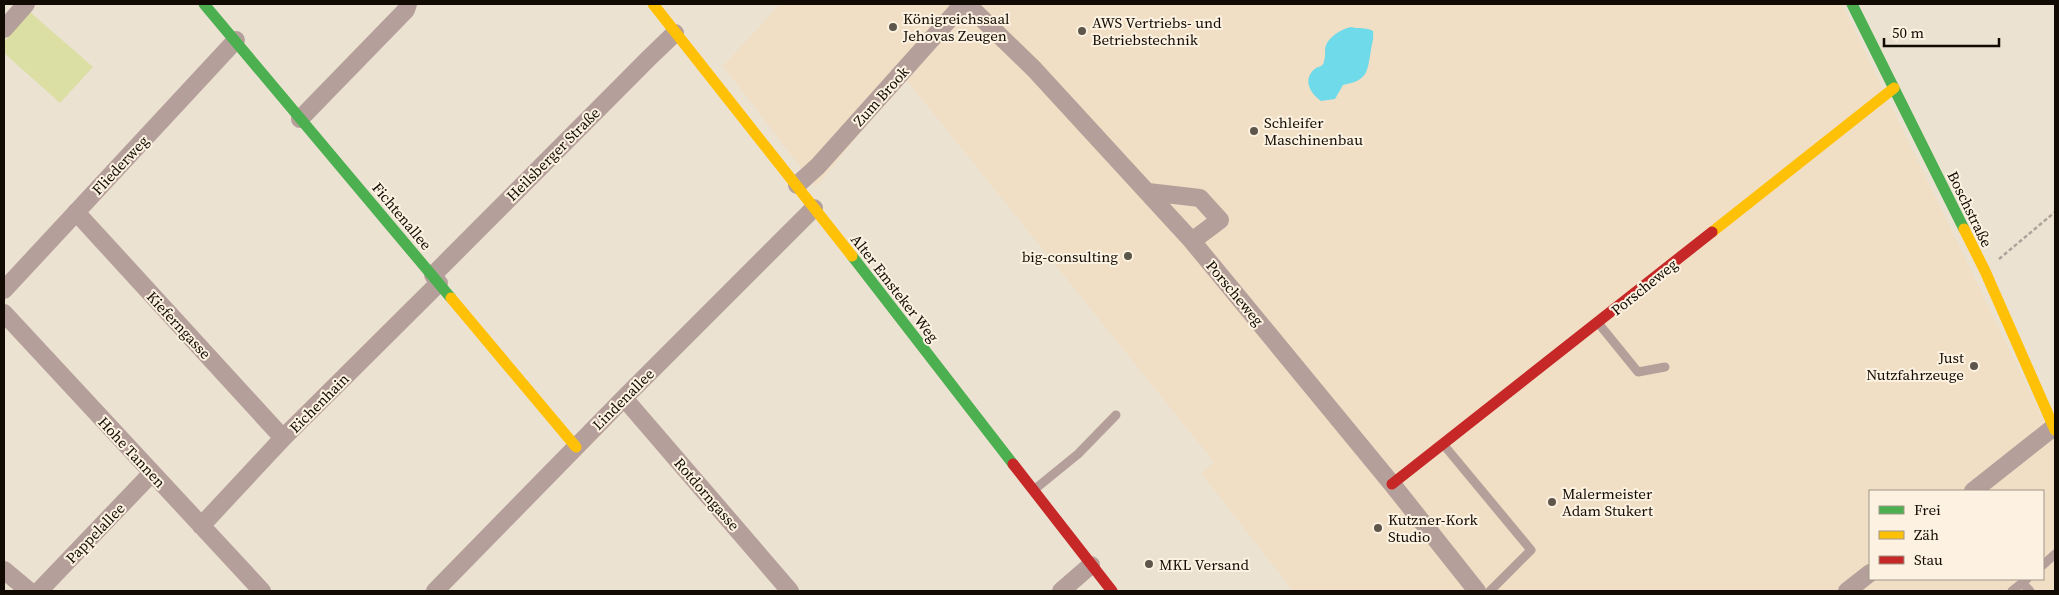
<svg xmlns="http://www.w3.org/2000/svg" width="2059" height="595" font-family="'Source Serif 4',serif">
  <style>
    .built { fill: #f0dfc5; fill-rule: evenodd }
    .green { fill: #dbdfa3 }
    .water { fill: #6fdae9 }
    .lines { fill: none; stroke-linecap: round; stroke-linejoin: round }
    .path { stroke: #b0a29b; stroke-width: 2.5; stroke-dasharray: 4 2.5; stroke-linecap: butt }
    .lane { stroke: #b59f9a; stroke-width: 9 }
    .street { stroke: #b59f9a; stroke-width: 18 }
    .fast { stroke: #4caf50; stroke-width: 11 }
    .slow { stroke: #ffc107; stroke-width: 11 }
    .jam { stroke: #c62828; stroke-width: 11 }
    .poi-dot { fill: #5e564b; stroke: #fdf2e1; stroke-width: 2 }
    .labels { text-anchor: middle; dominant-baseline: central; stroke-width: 4; stroke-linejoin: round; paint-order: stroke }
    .poi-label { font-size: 15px; fill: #110b03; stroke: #fdf2e1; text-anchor: start }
    .street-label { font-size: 15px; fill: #110b03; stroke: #fdf2e1 }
  </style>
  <rect width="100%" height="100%" fill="#ece2d2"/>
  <!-- built -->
  <path class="built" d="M780 4H1842L2055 444V591H1293L1201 473 1214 462 905 78 816 187 723 66ZM1870 491H2043V579H1870Z"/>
  <!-- green -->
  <path class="green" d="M30 12 93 67 60 103 4 53V42Z"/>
  <!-- water -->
  <path class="water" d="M1351 27C1358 29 1366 27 1373 31 1374 39 1372 43 1371 50 1367 73 1368 80 1343 85L1335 99 1321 101C1311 94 1301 79 1316 68 1320 66 1323 67 1324 61 1326 56 1324 50 1326 45 1330 36 1341 29 1351 27Z"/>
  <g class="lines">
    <!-- path -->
    <path class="path" d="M1999 259 2055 212"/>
    <!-- lane -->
    <path class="lane" d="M1599 324 1638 372 1665 367
      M1443 444 1531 550 1490 591
      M1035 489 1078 454 1116 415
      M2043 565 2055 554
      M2022 583 2030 591
      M2012 591 2027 579"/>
    <!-- street -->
    <path class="street" d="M967 4 1034 69 1192 241 1220 220 1200 198 1148 192
      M4 29 26 4
      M300 119 406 10 408 4
      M797 185 818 166 963 4
      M76 212 283 438
      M1192 241 1392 484 1477 591
      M433 275 649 58 675 33
      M4 290 236 40
      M4 313 262 591
      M624 398 790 591
      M1973 491 2054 427
      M201 526 283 438 439 283
      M4 570 29 591
      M39 591 151 474
      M435 591 624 398 814 208
      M1061 591 1091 565
      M1847 591 1870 573"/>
    <!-- fast -->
    <path class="fast" d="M204 4 451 298
      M1852 4 1964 229
      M852 256 1013 464"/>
    <!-- slow -->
    <path class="slow" d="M653 4 852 256
      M1964 229 1985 271 2055 430
      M1712 232 1894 88
      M451 298 576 447"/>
    <!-- jam -->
    <path class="jam" d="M1013 464 1112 591
      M1392 484 1712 232"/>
  </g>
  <!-- markers -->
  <g class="poi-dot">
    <circle cx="893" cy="27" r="5"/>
    <circle cx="1082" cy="31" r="5"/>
    <circle cx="1254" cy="131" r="5"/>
    <circle cx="1128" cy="256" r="5"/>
    <circle cx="1974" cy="366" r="5"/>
    <circle cx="1552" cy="502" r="5"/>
    <circle cx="1378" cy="528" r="5"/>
    <circle cx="1149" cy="564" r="5"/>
  </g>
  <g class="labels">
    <!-- poi labels -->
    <g class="poi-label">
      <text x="903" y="18">Königreichssaal<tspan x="903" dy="17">Jehovas Zeugen</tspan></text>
      <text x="1092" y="22">AWS Vertriebs- und<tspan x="1092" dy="17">Betriebstechnik</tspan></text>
      <text x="1264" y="122">Schleifer<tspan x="1264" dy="17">Maschinenbau</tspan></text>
      <text x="1118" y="256" text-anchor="end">big-consulting</text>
      <text x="1964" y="357" text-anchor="end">Just<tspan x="1964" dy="17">Nutzfahrzeuge</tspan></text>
      <text x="1562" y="493">Malermeister<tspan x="1562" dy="17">Adam Stukert</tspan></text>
      <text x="1388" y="519">Kutzner-Kork<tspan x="1388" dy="17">Studio</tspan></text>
      <text x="1159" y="564">MKL Versand</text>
    </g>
    <!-- street labels -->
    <g class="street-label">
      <text transform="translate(881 96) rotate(-48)">Zum Brook</text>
      <text transform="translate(553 154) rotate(-45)">Heilsberger Straße</text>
      <text transform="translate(120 165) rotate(-47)">Fliederweg</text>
      <text transform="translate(1970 209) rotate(64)">Boschstraße</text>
      <text transform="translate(402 216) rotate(50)">Fichtenallee</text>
      <text transform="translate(1644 287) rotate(-39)">Porscheweg</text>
      <text transform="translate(895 288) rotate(52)">Alter Emsteker Weg</text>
      <text transform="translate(1235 293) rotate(50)">Porscheweg</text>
      <text transform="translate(179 325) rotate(47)">Kieferngasse</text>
      <text transform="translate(623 399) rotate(-45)">Lindenallee</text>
      <text transform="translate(319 403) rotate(-45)">Eichenhain</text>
      <text transform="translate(132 452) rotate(47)">Hohe Tannen</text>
      <text transform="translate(707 494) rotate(49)">Rotdorngasse</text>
      <text transform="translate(95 533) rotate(-46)">Pappelallee</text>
    </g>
  </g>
  <!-- border -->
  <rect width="2059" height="595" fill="none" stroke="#110b03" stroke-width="10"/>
  <!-- legend -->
  <rect x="1869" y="490" width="175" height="90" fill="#fdf2e1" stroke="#9f9688"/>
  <rect x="1879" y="506" width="25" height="8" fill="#4caf50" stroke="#9f9688"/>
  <text x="1914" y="515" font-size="15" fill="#110b03">Frei</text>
  <rect x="1879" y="531" width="25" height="8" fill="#ffc107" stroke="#9f9688"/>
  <text x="1914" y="540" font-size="15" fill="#110b03">Zäh</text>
  <rect x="1879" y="556" width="25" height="8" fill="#c62828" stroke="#9f9688"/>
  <text x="1914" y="565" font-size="15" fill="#110b03">Stau</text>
  <!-- scale -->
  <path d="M1884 38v8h115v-8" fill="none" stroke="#110b03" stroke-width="2.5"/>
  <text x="1892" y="38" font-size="15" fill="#110b03" stroke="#fdf2e1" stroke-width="4" paint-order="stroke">50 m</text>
</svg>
